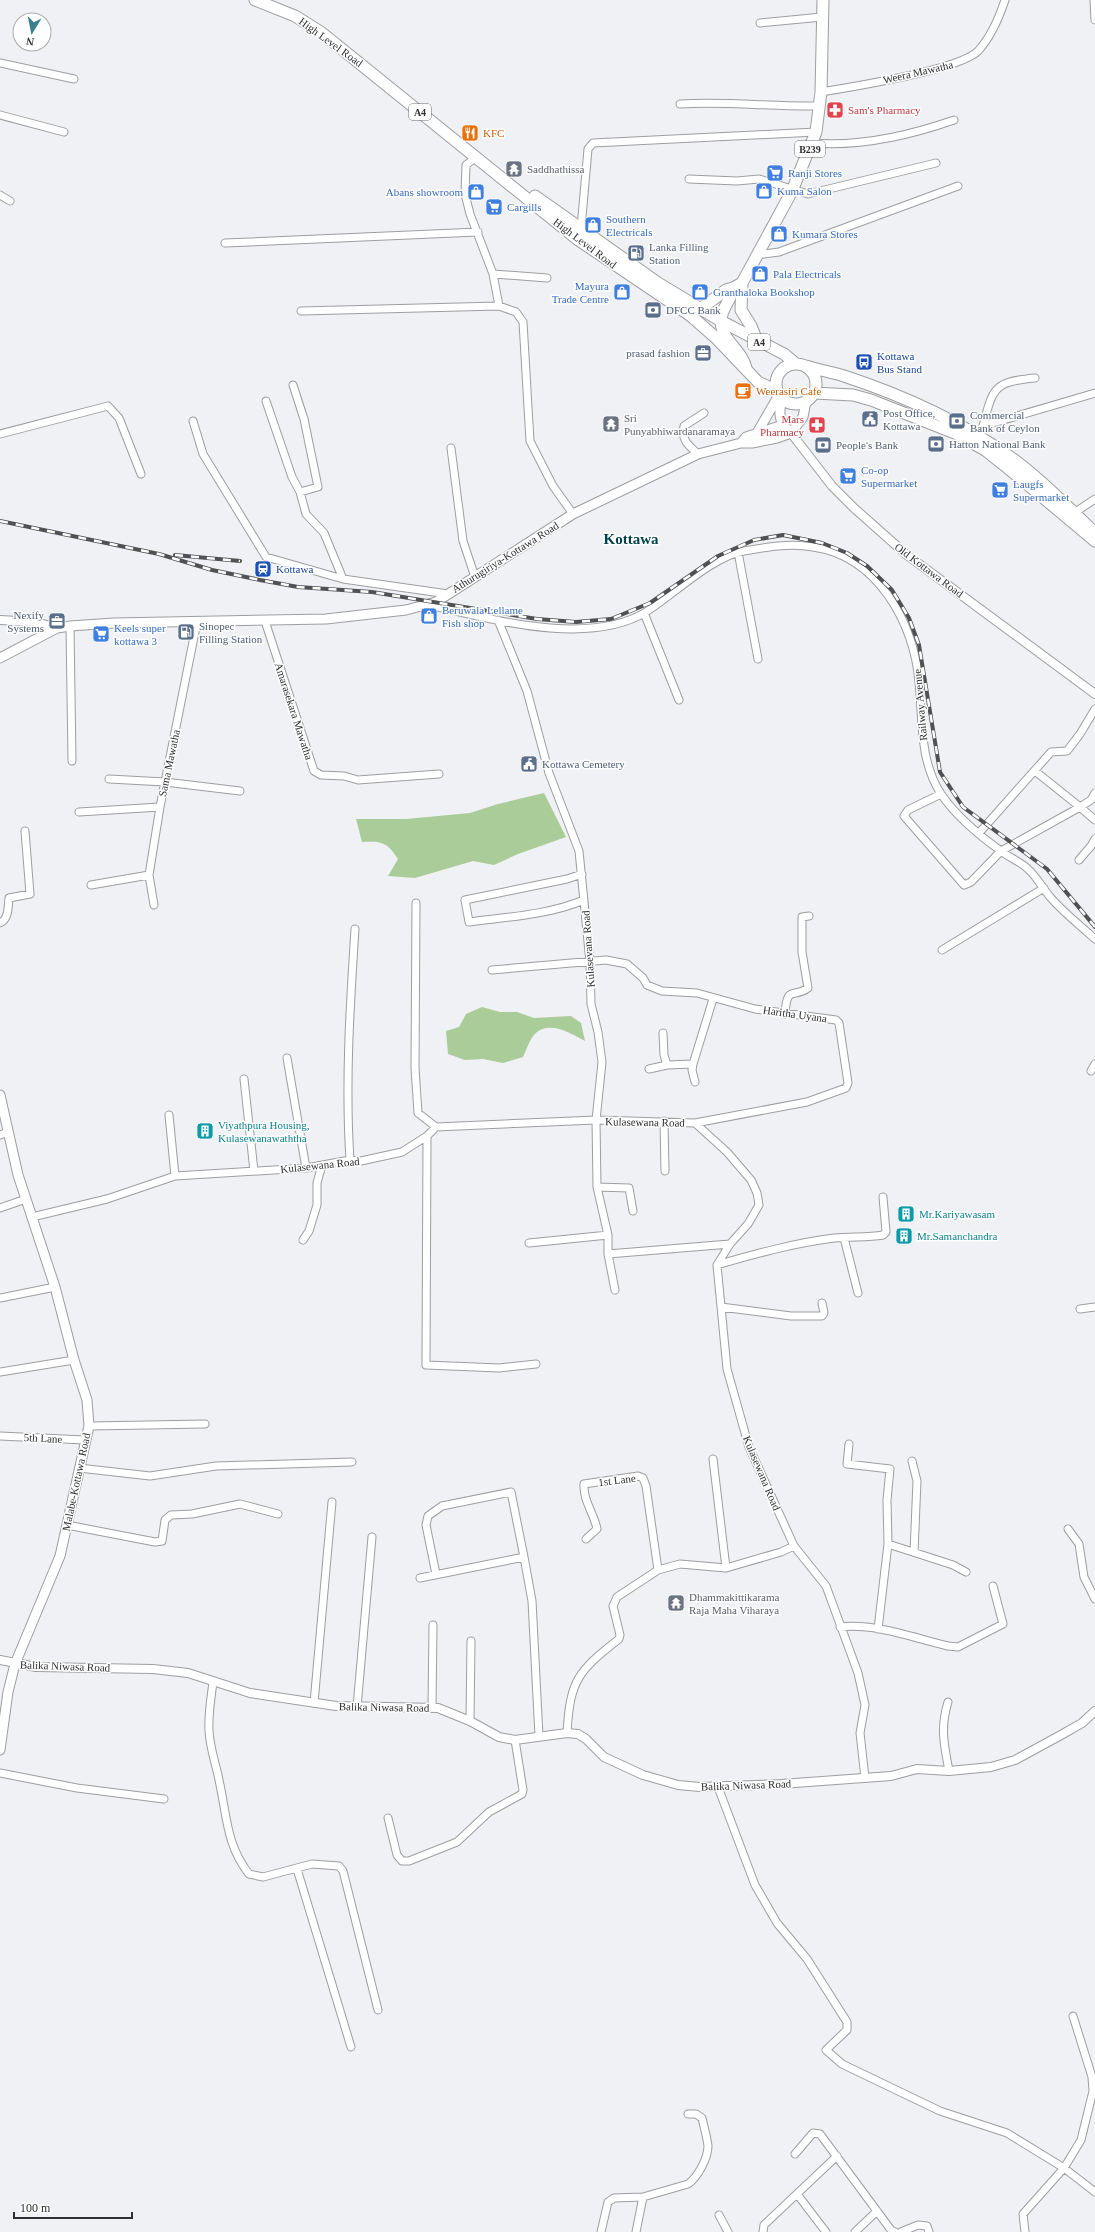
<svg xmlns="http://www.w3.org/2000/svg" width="1095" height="2232" font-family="Georgia,serif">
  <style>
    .green { fill: #aacc98 }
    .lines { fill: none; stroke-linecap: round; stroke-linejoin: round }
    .minor-casing { stroke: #9d9ea2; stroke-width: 9 }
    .tertiary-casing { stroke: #9d9ea2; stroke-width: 10 }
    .secondary-casing { stroke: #9d9ea2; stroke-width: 11 }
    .primary-casing { stroke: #9d9ea2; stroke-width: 13 }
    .trunk-casing { stroke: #9d9ea2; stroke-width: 13 }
    .minor { stroke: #fff; stroke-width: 7 }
    .tertiary { stroke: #fff; stroke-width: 8 }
    .secondary { stroke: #fff; stroke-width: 9 }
    .primary { stroke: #fff; stroke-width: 11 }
    .trunk { stroke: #fff; stroke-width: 11 }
    .rail-casing { stroke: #505152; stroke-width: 4 }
    .rail { stroke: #fefefe; stroke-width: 2.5; stroke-dasharray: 8; stroke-linecap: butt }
    .labels { text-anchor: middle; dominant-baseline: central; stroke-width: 3; stroke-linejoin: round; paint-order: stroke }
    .shield { fill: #fefefe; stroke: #6c6d6e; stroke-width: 1 }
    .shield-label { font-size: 10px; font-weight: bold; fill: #2e2f30 }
    .street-label { font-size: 11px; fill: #2e2f30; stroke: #fefefe }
    .health-label { font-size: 11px; fill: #be3a42; stroke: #fefefe; text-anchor: start }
    .food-label { font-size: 11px; fill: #c56008; stroke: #fefefe; text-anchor: start }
    .worship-label { font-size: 11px; fill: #5b616d; stroke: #fefefe; text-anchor: start }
    .shop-label { font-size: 11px; fill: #366cbe; stroke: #fefefe; text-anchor: start }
    .service-label { font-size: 11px; fill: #4e5e75; stroke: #fefefe; text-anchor: start }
    .transit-label { font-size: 11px; fill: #164399; stroke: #fefefe; text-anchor: start }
    .culture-label { font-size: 11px; fill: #0d838f; stroke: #fefefe; text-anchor: start }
    .district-label { font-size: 15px; font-weight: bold; fill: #00414b; stroke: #fefefe }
  </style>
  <rect width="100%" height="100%" fill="#f0f1f5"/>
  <!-- green -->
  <path class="green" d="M544 793 566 837 518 854 494 865 473 861 415 878 388 876 398 859C387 842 382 841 362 842L356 819H406L470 813 498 804Z
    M482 1007 500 1012H517L534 1018 571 1016 581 1023 585 1041C572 1034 551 1021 537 1032 530 1037 527 1049 523 1057L503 1063 483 1059 465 1060 448 1054 446 1031 459 1027 466 1014Z"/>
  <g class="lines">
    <!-- minor casing -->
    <g class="minor-casing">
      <path id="minor" d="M1094 0 1095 20
        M760 23 822 17
        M0 63 74 79
        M821 92C852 87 959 70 978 51 991 37 999 18 1005 0
        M680 104C727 101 773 107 820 106
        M0 115 64 132
        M813 143C861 147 908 136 954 120
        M689 179 737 181 759 179 808 194 936 163
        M0 195 10 201
        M581 228 588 149 593 143 816 132
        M225 243 478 232
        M756 255 779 252 958 186
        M493 274 547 278
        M499 306 516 312 523 322 530 441 553 486 573 514
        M301 311 499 306 493 274 470 214 465 194 466 165 475 158
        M293 385 304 419 318 487 300 492 306 514 324 533 343 579 448 594
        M266 401 292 477 300 492
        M193 421 203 454 266 557 343 579
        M983 426C993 387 994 382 1035 378
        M0 434 108 406 119 418 141 474
        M979 435 983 426 1095 393
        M451 448 463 541 475 577
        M698 454C688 445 681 440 684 426L704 413
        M1074 513 1095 499
        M738 552 758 659
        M429 605C491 619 588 647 646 612 674 594 713 556 744 551 767 547 790 543 813 547 877 556 914 622 919 682 923 720 919 760 941 794 956 816 980 836 1001 851 1010 858 1021 862 1028 869 1037 877 1043 889 1051 898 1064 913 1081 926 1095 939
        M644 613 679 700
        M498 620 527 691 549 773 579 851 590 962 591 1004 598 1032 602 1062 596 1120 597 1187 608 1235V1254L615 1290
        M265 621 314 771 321 775 344 776 358 780 439 774
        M70 626 72 761
        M1035 771 1080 807 1091 800 1095 793
        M109 779 165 782 240 791
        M941 794 908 810 904 816 964 885 971 882 1001 851 1080 807 1095 820
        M79 812 160 807
        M979 833 1051 752 1067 751 1080 734 1095 709
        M1079 860 1091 846 1095 839
        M582 874 567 879 465 900 469 922C507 917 548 915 584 900
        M91 885 149 875
        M416 903 415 1068 418 1113 436 1127
        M154 905 149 875 160 807 197 622
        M0 923C9 919 8 907 9 898L30 894 25 831
        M942 950 1044 888
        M492 970 606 960 627 964 643 978 647 985 662 991 697 993 755 1009 836 1020 839 1023 848 1083 846 1088 807 1102 695 1123
        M785 1014C787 984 793 999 808 988L802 952V917L809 916
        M663 1033 664 1055 667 1065
        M287 1058 306 1168
        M649 1069 667 1065 693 1064
        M1091 1071 1095 1064
        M244 1079 254 1171
        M695 1082 692 1070 693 1064 713 999
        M169 1115 175 1176
        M664 1121 665 1171
        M0 1135 8 1132
        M427 1136 426 1365 499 1368 536 1364
        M350 1160C345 1083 350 1006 355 929
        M597 1187 629 1188 633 1211
        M0 1208 26 1199
        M32 1217 107 1199 175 1176 306 1168 350 1160 361 1161 402 1152 427 1136 436 1127 596 1120 695 1123 727 1152 751 1180 757 1193 759 1205 748 1224 730 1244 717 1265 727 1369 749 1447 794 1546 826 1586 858 1673 865 1705 860 1733 865 1778
        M844 1238 858 1293
        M303 1240 309 1231 317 1205V1183L322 1165
        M529 1243 608 1235
        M608 1254 730 1244
        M717 1265C755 1254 794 1243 834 1238 851 1236 867 1238 883 1235L886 1232 883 1197
        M0 1298 55 1287
        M721 1307 791 1316H822L824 1313 822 1303
        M1080 1309 1095 1307
        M0 1372 74 1360
        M89 1426 205 1424
        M0 1436 85 1440
        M849 1444 847 1464 890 1469 887 1500 888 1544 878 1629
        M713 1459 726 1568
        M912 1461 917 1481 914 1552
        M79 1468 150 1476 216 1466 352 1462
        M67 1525 155 1542 162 1541 165 1520 171 1515 192 1514 240 1504 278 1514
        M1068 1529 1079 1544 1084 1577 1095 1599
        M586 1539 597 1529C594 1513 583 1501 584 1484L638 1476 643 1478 646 1486 658 1570
        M888 1544 953 1565 966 1572
        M436 1574 426 1525 428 1516 442 1506 511 1492 524 1557
        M420 1578 524 1557 532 1601 539 1736
        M840 1627C876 1623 914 1638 948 1646L958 1647 1003 1624 993 1586
        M213 1682C211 1698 208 1715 209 1731 210 1750 217 1767 220 1785 227 1818 227 1846 249 1874L263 1877 312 1864 339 1866 343 1871 378 2010
        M948 1702C940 1728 944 1744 949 1771
        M314 1703 332 1502
        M357 1707 372 1537
        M432 1707 433 1625
        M470 1721 471 1641
        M567 1733C570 1680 578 1671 619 1639L620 1635 613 1606 617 1597 658 1570 680 1564 726 1568 781 1552 794 1546
        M0 1773 77 1788 164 1799
        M718 1787 755 1885 777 1923 807 1959 847 2022V2030L826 2050 842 2064 940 2111 1007 2133 1064 2168 1095 2192
        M388 1818 397 1855 402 1861H409L457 1842 489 1812 522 1794 523 1790 515 1740
        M297 1869 351 2047
        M795 2154 813 2133 820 2134 891 2230 895 2232
        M797 2194 826 2232
        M719 2215 728 2232
        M601 2232 608 2202 614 2198 643 2197 688 2184C698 2177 708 2158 708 2146 707 2137 704 2127 702 2118L696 2114H688
        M636 2232 643 2197
        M763 2232 764 2225 837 2156
        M855 2232 877 2211
        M901 2232 918 2225 927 2226 929 2232
        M1025 2232 1023 2214 1064 2168 1081 2140 1093 2091 1092 2077 1073 2016"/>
    </g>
    <!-- tertiary casing -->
    <g class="tertiary-casing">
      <path id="tertiary" d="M791 433 832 486 854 508 907 555 1095 694
        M0 620 36 622 57 628
        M0 1660 36 1667 153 1669 188 1673 250 1693 336 1706 438 1708 470 1721 499 1737 515 1740 567 1733 578 1734 586 1739 604 1757 643 1775 678 1785 700 1787 781 1784 891 1776 917 1769 949 1771 991 1767 1015 1760 1061 1735 1082 1723 1095 1711"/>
    </g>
    <!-- secondary casing -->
    <g class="secondary-casing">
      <path id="secondary" d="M782 399C779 410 778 420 787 429
        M757 433 779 395
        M741 443 746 437 783 425
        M0 658 57 628 70 626 114 623 326 619 406 610 436 602 573 514 671 467 698 454 741 443H752L777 438 791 433 803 417 806 401
        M0 1095 18 1175 55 1287 74 1360 87 1400 89 1426 60 1556 15 1664 8 1692 0 1750"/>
    </g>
    <!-- primary casing -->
    <g class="primary-casing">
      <path id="primary" d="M742 283 733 288C732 300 720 309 721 322 722 341 742 350 746 368
        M700 309 726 290 733 288
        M757 341 751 326 741 310 742 283 792 191 816 132 821 92 823 0"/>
    </g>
    <!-- trunk casing -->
    <g class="trunk-casing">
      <path id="trunk" d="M255 0 295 16 322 33 577 239 691 316 715 337 758 382 777 391
        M535 196 658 283 721 321 784 354 796 364
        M776 384a20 20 0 1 1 40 0a20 20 0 1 1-40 0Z
        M806 366C818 370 832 372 844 376 905 396 962 422 1013 459 1041 479 1070 509 1095 533
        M814 393 853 395 871 400 957 434 985 450 1009 469 1095 541"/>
    </g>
    <!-- minor -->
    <use href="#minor" class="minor"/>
    <!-- tertiary -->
    <use href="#tertiary" class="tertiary"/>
    <!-- secondary -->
    <use href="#secondary" class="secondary"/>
    <!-- primary -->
    <use href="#primary" class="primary"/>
    <!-- trunk -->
    <use href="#trunk" class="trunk"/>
    <!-- rail casing -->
    <g class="rail-casing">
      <path id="rail" d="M0 521 159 554 212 570 260 580 298 587 372 592 537 619 576 622 611 619 650 603 718 556 754 540 783 535 822 543 847 553 867 566 892 590 909 618 919 645 940 772 963 807 1047 869 1095 927
        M175 555 240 561"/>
    </g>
    <!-- rail -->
    <use href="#rail" class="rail"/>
  </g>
  <!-- icons -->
  <defs>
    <g id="pharmacy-square" transform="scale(0.9)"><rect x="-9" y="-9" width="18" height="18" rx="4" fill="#e0444e" stroke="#fefefe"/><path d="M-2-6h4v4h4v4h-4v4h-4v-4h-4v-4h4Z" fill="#fff"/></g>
    <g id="restaurant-square" transform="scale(0.9)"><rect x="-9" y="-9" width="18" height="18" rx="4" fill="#e8710a" stroke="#fefefe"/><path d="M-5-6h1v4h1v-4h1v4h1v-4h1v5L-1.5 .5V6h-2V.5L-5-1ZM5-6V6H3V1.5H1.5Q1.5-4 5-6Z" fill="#fff"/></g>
    <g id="temple-square" transform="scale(0.9)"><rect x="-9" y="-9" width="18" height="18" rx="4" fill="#6b7280" stroke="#fefefe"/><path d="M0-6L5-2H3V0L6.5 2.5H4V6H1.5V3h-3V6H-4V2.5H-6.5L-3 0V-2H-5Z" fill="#fff"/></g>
    <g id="supermarket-square" transform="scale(0.9)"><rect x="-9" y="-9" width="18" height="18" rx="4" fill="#3f7fe0" stroke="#fefefe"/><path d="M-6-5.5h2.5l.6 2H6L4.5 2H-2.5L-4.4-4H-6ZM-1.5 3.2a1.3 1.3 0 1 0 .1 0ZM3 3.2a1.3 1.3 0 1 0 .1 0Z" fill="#fff"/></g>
    <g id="shop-square" transform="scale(0.9)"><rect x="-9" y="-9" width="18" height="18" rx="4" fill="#3f7fe0" stroke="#fefefe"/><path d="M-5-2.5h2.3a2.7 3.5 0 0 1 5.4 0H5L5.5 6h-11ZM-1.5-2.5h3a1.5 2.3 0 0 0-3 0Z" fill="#fff"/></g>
    <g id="fuel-square" transform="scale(0.9)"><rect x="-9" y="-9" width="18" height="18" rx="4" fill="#5c6f8a" stroke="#fefefe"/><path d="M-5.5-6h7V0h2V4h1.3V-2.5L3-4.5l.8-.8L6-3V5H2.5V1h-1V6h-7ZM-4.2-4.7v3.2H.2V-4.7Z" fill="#fff"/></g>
    <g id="bank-square" transform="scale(0.9)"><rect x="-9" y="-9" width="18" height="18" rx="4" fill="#5c6f8a" stroke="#fefefe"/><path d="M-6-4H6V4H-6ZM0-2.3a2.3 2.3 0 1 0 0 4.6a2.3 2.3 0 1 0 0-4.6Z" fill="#fff"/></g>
    <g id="office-square" transform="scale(0.9)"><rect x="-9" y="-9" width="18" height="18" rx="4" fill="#5c6f8a" stroke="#fefefe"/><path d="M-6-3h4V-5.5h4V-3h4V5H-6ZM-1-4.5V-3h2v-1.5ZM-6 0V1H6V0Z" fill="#fff"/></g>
    <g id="bus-square" transform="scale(0.9)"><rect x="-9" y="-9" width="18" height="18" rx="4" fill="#1a4fb4" stroke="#fefefe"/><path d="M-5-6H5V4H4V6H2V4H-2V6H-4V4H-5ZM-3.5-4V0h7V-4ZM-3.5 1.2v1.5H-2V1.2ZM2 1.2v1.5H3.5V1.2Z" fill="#fff"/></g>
    <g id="cafe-square" transform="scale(0.9)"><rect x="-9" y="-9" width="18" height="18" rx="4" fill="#e8710a" stroke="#fefefe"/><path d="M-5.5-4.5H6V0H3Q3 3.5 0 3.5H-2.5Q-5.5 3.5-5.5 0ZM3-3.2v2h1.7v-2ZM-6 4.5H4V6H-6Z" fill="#fff"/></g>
    <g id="civic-square" transform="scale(0.9)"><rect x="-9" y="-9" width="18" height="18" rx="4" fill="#5c6f8a" stroke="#fefefe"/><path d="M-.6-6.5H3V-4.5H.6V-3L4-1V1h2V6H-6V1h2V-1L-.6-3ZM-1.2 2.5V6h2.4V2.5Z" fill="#fff"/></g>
    <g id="station-square" transform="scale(0.9)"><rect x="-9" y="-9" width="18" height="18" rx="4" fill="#1a4fb4" stroke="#fefefe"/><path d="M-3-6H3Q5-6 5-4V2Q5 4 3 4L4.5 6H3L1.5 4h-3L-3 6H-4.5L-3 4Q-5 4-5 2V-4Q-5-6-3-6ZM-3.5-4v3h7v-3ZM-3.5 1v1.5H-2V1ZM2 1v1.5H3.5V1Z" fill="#fff"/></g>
    <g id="building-square" transform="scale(0.9)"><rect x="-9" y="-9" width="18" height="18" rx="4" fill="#0f9aa8" stroke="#fefefe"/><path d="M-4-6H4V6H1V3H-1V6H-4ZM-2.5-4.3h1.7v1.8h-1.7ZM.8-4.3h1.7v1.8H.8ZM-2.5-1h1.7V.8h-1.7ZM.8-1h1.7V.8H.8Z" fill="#fff"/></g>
  </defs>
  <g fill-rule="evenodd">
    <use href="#pharmacy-square" x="835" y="110"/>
    <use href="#restaurant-square" x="470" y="133"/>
    <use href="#temple-square" x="514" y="169"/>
    <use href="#supermarket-square" x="775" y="173"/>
    <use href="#shop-square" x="764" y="191"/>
    <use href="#shop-square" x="476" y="192"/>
    <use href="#supermarket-square" x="494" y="207"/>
    <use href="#shop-square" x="593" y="225"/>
    <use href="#shop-square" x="779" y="234"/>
    <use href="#fuel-square" x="636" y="253"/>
    <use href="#shop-square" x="760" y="274"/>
    <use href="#shop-square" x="622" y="292"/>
    <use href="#shop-square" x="700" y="292"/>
    <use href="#bank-square" x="653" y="310"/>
    <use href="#office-square" x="703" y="353"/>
    <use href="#bus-square" x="864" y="362"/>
    <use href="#cafe-square" x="743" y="391"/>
    <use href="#civic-square" x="870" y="419"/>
    <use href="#bank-square" x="957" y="421"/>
    <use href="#temple-square" x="611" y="424"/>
    <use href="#pharmacy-square" x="817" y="425"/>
    <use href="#bank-square" x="936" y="444"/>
    <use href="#bank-square" x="823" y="445"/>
    <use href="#supermarket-square" x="848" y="476"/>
    <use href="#supermarket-square" x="1000" y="490"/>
    <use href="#station-square" x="263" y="569"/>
    <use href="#shop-square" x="429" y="616"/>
    <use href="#office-square" x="57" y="621"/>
    <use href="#fuel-square" x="186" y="632"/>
    <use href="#supermarket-square" x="101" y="634"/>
    <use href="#civic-square" x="529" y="764"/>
    <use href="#building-square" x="205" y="1131"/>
    <use href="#building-square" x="906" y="1214"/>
    <use href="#building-square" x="904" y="1236"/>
    <use href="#temple-square" x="676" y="1603"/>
  </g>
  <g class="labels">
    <!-- shield labels -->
    <g class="shield">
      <rect x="409" y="104" width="22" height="16" rx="3"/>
      <rect x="795" y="141" width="30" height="16" rx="3"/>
      <rect x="748" y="334" width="22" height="16" rx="3"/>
    </g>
    <g class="shield-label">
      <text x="420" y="112">A4</text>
      <text x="810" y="149">B239</text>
      <text x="759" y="342">A4</text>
    </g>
    <!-- street labels -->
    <g class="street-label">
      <text transform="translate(331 42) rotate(36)">High Level Road</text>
      <text transform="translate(918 72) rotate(-13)">Weera Mawatha</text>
      <text transform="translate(585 243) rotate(37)">High Level Road</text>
      <text transform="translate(505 557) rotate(-32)">Athurugiriya-Kottawa Road</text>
      <text transform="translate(929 570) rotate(37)">Old Kottawa Road</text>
      <text transform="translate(920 705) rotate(-95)">Railway Avenue</text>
      <text transform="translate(294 711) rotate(72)">Amarasekara Mawatha</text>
      <text transform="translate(169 763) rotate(-78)">Sama Mawatha</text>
      <text transform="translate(588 949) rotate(-94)">Kulasevana Road</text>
      <text transform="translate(795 1014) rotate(8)">Haritha Uyana</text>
      <text transform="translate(645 1122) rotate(1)">Kulasewana Road</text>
      <text transform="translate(320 1165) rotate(-6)">Kulasewana Road</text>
      <text transform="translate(43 1438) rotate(3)">5th Lane</text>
      <text transform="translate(762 1473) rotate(67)">Kulasewana Road</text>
      <text transform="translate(617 1480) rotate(-7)">1st Lane</text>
      <text transform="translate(76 1482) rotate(-78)">Malabe-Kottawa Road</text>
      <text transform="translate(65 1666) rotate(2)">Balika Niwasa Road</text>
      <text transform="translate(384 1707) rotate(1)">Balika Niwasa Road</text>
      <text transform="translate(746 1785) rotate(-2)">Balika Niwasa Road</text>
    </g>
    <!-- health labels -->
    <g class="health-label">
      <text x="848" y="110">Sam's Pharmacy</text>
      <text x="804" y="419" text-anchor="end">Mars<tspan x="804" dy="13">Pharmacy</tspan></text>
    </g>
    <!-- food labels -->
    <g class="food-label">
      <text x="483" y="133">KFC</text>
      <text x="756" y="391">Weerasiri Cafe</text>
    </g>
    <!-- worship labels -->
    <g class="worship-label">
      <text x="527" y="169">Saddhathissa</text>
      <text x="624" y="418">Sri<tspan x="624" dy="13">Punyabhiwardanaramaya</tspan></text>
      <text x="689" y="1597">Dhammakittikarama<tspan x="689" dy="13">Raja Maha Viharaya</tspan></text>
    </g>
    <!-- shop labels -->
    <g class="shop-label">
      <text x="788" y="173">Ranji Stores</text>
      <text x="777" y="191">Kuma Salon</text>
      <text x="463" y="192" text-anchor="end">Abans showroom</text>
      <text x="507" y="207">Cargills</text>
      <text x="606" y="219">Southern<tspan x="606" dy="13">Electricals</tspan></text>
      <text x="792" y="234">Kumara Stores</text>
      <text x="773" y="274">Pala Electricals</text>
      <text x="609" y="286" text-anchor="end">Mayura<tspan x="609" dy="13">Trade Centre</tspan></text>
      <text x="713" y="292">Granthaloka Bookshop</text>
      <text x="861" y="470">Co-op<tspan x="861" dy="13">Supermarket</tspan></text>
      <text x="1013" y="484">Laugfs<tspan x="1013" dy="13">Supermarket</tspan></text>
      <text x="442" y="610">Beruwala Lellame<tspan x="442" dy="13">Fish shop</tspan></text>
      <text x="114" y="628">Keels super<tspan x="114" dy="13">kottawa 3</tspan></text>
    </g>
    <!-- service labels -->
    <g class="service-label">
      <text x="649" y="247">Lanka Filling<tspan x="649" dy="13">Station</tspan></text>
      <text x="666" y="310">DFCC Bank</text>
      <text x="690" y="353" text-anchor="end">prasad fashion</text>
      <text x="883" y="413">Post Office,<tspan x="883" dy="13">Kottawa</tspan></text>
      <text x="970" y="415">Commercial<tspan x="970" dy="13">Bank of Ceylon</tspan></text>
      <text x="949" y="444">Hatton National Bank</text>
      <text x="836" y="445">People's Bank</text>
      <text x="44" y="615" text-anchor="end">Nexify<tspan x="44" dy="13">Systems</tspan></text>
      <text x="199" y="626">Sinopec<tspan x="199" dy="13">Filling Station</tspan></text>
      <text x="542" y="764">Kottawa Cemetery</text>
    </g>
    <!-- transit labels -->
    <g class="transit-label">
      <text x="877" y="356">Kottawa<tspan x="877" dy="13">Bus Stand</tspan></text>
      <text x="276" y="569">Kottawa</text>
    </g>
    <!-- culture labels -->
    <g class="culture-label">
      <text x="218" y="1125">Viyathpura Housing,<tspan x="218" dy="13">Kulasewanawaththa</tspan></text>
      <text x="919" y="1214">Mr.Kariyawasam</text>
      <text x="917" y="1236">Mr.Samanchandra</text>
    </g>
    <!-- district labels -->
    <g class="district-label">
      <text x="631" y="539">Kottawa</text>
    </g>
  </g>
  <!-- north arrow -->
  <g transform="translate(32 32) rotate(190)"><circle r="19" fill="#fefefe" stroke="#ababac"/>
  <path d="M0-3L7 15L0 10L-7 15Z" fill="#3b808e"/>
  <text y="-6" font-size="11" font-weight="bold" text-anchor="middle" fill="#2e2f30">N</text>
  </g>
  <!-- scale -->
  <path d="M14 2212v6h118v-6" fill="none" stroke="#2e2f30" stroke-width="2"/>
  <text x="20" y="2212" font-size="12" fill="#2e2f30" stroke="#fefefe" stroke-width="3" paint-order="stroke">100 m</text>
</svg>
